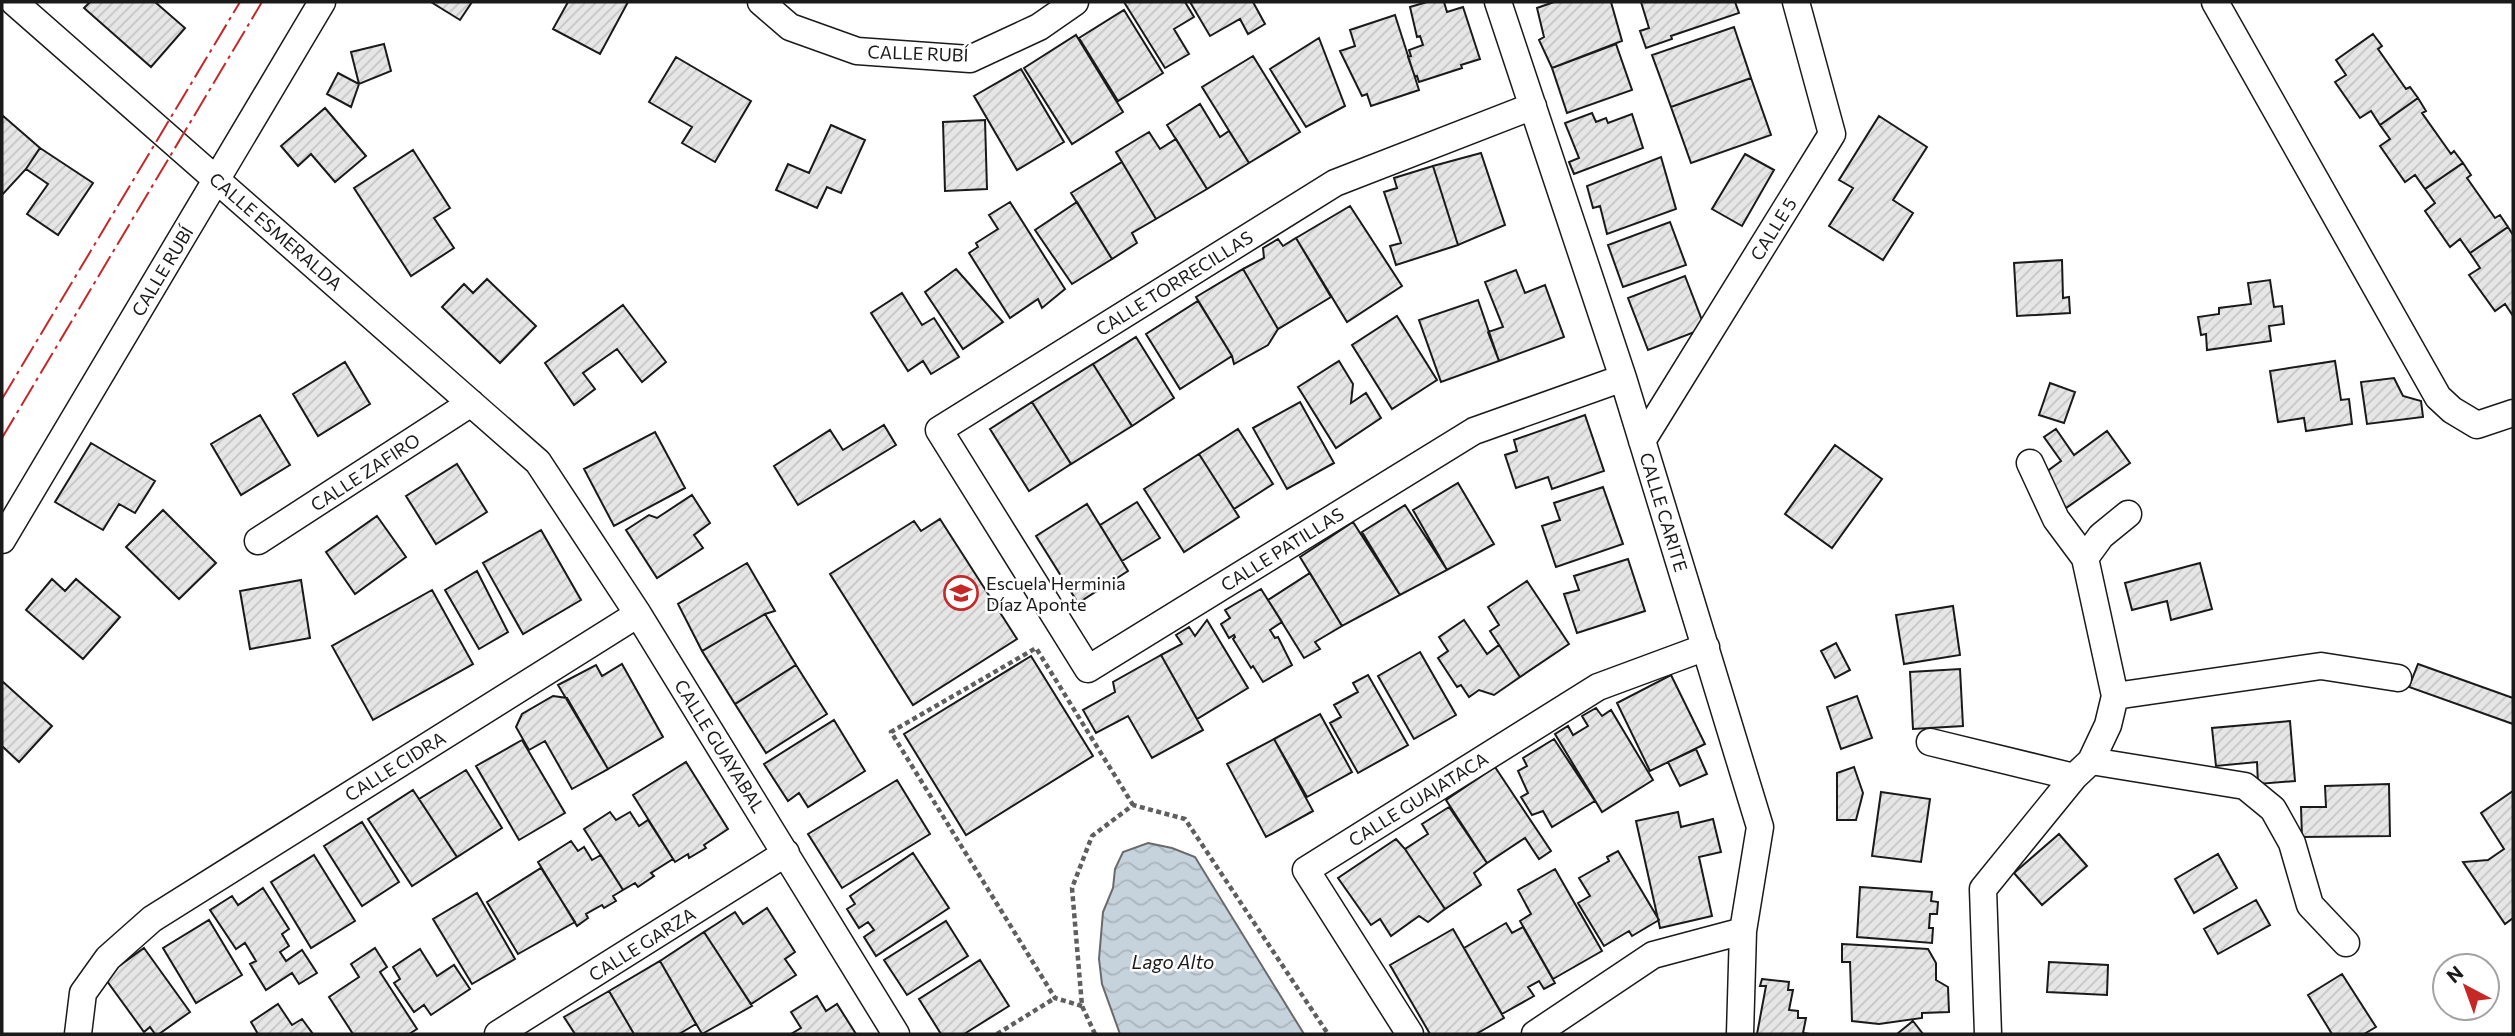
<svg xmlns="http://www.w3.org/2000/svg" width="2515" height="1036" font-family="Commissioner,sans-serif">
  <style>
    .water { fill: url(#water-waves); stroke: #6a6a6a; stroke-width: 2 }
    .building { fill: url(#building-hatch); stroke: #1a1a1a; stroke-width: 2 }
    .lines { fill: none; stroke-linecap: round; stroke-linejoin: round }
    .minor-casing { stroke: #1a1a1a; stroke-width: 29 }
    .path { stroke: #5f5f5f; stroke-width: 4.5; stroke-dasharray: 5 3.5; stroke-linecap: butt }
    .minor { stroke: #fff; stroke-width: 26 }
    .power { stroke: #c62828; stroke-width: 2; stroke-dasharray: 24 5 3.5 5; stroke-linecap: butt }
    .labels { text-anchor: middle; dominant-baseline: central; stroke-width: 5; stroke-linejoin: round; paint-order: stroke }
    .street-label { font-size: 18px; fill: #1a1a1a; stroke: #fff }
    .poi-label { font-size: 18px; fill: #1a1a1a; stroke: #fff; text-anchor: start }
    .water-label { font-size: 19px; font-style: italic; fill: #1a1a1a; stroke: #fff }
  </style>
  <defs>
    <pattern id="water-waves" width="16" height="10" patternUnits="userSpaceOnUse" patternTransform="scale(1.75)"><rect width="16" height="10" fill="#c6d2dc"/><path d="M0 5q4-4 8 0t8 0" fill="none" stroke="#aab4bc"/></pattern>
    <pattern id="building-hatch" width="6" height="6" patternUnits="userSpaceOnUse" patternTransform="scale(1.75)"><rect width="6" height="6" fill="#e6e6e6"/><path d="M-1 1l2-2M0 6l6-6M5 7l2-2" fill="none" stroke="#c5c5c5"/></pattern>
  </defs>
  <rect width="100%" height="100%" fill="#fff"/>
  <!-- water -->
  <path class="water" d="M1148 843 1172 848 1195 857 1304 1034H1120L1102 984 1099 959 1103 912 1113 888 1115 869 1123 852Z"/>
  <!-- building -->
  <path class="building" d="M90 2H155L185 28 151 67 84 8Z
    M431 2H472L460 20Z
    M568 2H628L600 54 553 29Z
    M1124 2H1185L1194 17 1174 29 1189 54 1165 68Z
    M1190 2H1253L1265 24 1248 34 1240 19 1210 36Z
    M1427 2H1444L1447 12 1463 7 1480 59 1461 65 1462 68 1419 82 1417 76 1415 77 1408 57 1411 56 1409 50 1423 45 1420 36 1417 37 1410 7Z
    M1554 2H1611L1622 41 1552 68 1539 40 1544 37 1537 8Z
    M1641 2H1735L1739 13 1671 36 1672 39 1646 48 1640 31 1649 28Z
    M1124 10 1163 73 1118 101 1079 38Z
    M1395 15 1419 90 1371 106 1367 94 1362 96 1340 51 1355 46 1350 30Z
    M1734 27 1751 78 1671 107 1652 55Z
    M2373 34 2382 46 2378 49 2406 89 2410 87 2418 98 2380 125 2371 111 2360 118 2335 82 2346 75 2336 60Z
    M1076 35 1123 112 1072 144 1024 68Z
    M1319 38 1345 106 1306 127 1270 69Z
    M384 44 391 71 359 84 351 52Z
    M1616 44 1632 90 1567 113 1552 68Z
    M1253 56 1300 132 1249 163 1202 87Z
    M676 57 751 101 715 162 682 143 692 127 649 102Z
    M1021 69 1064 142 1017 170 974 96Z
    M338 73 359 84 351 107 327 94Z
    M1751 78 1771 135 1691 163 1671 107Z
    M2418 98 2426 111 2422 113 2451 154 2454 151 2463 163 2425 189 2415 175 2405 182 2380 146 2390 139 2380 125Z
    M1200 104 1220 137 1229 131 1249 163 1207 189 1167 125Z
    M325 108 366 156 335 182 311 154 298 166 281 146Z
    M1592 113 1596 122 1606 118 1608 123 1632 114 1643 148 1574 174 1569 162 1579 158 1565 123Z
    M2 115 40 148 26 169 2 195Z
    M1879 116 1927 147 1893 200 1913 213 1883 260 1829 226 1853 188 1839 180Z
    M985 120 987 189 945 191 943 122Z
    M831 125 865 140 841 193 827 187 817 208 776 190 788 164 809 173Z
    M1149 132 1160 149 1176 139 1207 189 1156 219 1116 152Z
    M40 148 93 183 58 235 27 214 48 184 26 169Z
    M413 150 450 208 434 218 454 248 411 276 354 188Z
    M1481 153 1505 225 1458 245 1433 166Z
    M1745 154 1774 170 1742 226 1712 209Z
    M1661 157 1676 209 1607 234 1600 206 1593 208 1587 186Z
    M1122 162 1156 219 1132 233 1137 243 1112 259 1071 193Z
    M2463 163 2471 175 2467 178 2495 218 2500 215 2508 227 2470 253 2460 239 2450 247 2425 211 2435 203 2425 189Z
    M1433 166 1458 245 1396 265 1390 246 1401 243 1384 192 1397 188 1394 178Z
    M1010 202 1065 289 1042 308 1038 299 1010 318 969 253 978 247 976 243 998 229 989 215Z
    M1077 202 1112 259 1072 284 1035 230Z
    M1350 206 1402 286 1347 322 1296 238Z
    M1670 222 1686 265 1623 287 1608 245Z
    M2508 227 2513 235V316L2505 304 2495 311 2469 275 2480 268 2470 253Z
    M1296 238 1331 297 1278 329 1243 269 1264 258 1263 248 1278 239 1283 246Z
    M2062 260 2063 298 2069 297 2070 313 2017 316 2014 263Z
    M956 269 1003 322 963 349 925 292Z
    M1243 269 1278 329 1268 345 1234 364 1232 356 1196 297Z
    M1516 270 1525 293 1545 285 1564 337 1499 361 1488 332 1503 327 1485 282Z
    M1685 276 1705 328 1648 350 1628 298Z
    M487 279 536 326 500 363 442 307 464 284 473 293Z
    M2270 280 2274 307 2282 306 2284 324 2269 326 2271 341 2207 350 2206 334 2201 335 2198 317 2219 314V308L2251 304 2248 283Z
    M902 293 922 325 934 318 959 357 931 374 923 361 908 371 871 313Z
    M1478 300 1499 361 1441 382 1419 320Z
    M1198 301 1232 356 1180 389 1146 334Z
    M623 305 666 362 642 382 617 349 583 373 595 389 574 405 545 363Z
    M1397 316 1437 380 1392 409 1352 345Z
    M1136 337 1174 398 1132 426 1093 364Z
    M1339 361 1353 384 1351 403 1366 393 1381 418 1336 448 1298 387Z
    M2335 361 2341 400 2349 399 2352 424 2306 431 2304 418 2278 422 2270 371Z
    M345 362 370 404 318 436 293 394Z
    M1093 364 1132 426 1071 464 1032 402Z
    M2394 378 2403 396 2421 401 2423 417 2367 424 2361 382Z
    M2050 383 2075 392 2064 423 2039 415Z
    M1032 402 1071 464 1029 491 990 429Z
    M1300 402 1334 463 1287 489 1253 428Z
    M260 415 290 465 241 495 211 444Z
    M1585 415 1604 471 1552 489 1548 477 1516 488 1505 455 1517 451 1514 440Z
    M884 425 896 445 798 505 774 466 830 430 843 450Z
    M1238 429 1273 484 1234 509 1199 454Z
    M2056 429 2074 455 2107 431 2130 463 2066 508 2042 475 2061 461 2044 437Z
    M655 432 685 488 614 526 584 469Z
    M91 443 155 481 135 513 119 504 103 530 55 502Z
    M1835 445 1882 479 1832 548 1785 514Z
    M1199 454 1239 517 1184 552 1144 489Z
    M457 464 487 512 436 544 406 496Z
    M1458 483 1494 544 1447 570 1413 510Z
    M1603 487 1623 544 1556 567 1542 526 1560 520 1554 503Z
    M692 495 710 523 694 535 703 548 657 578 626 530 649 515 657 518Z
    M1137 502 1160 538 1122 561 1100 525Z
    M1087 504 1128 571 1078 603 1036 536Z
    M1405 505 1447 570 1400 595 1362 532Z
    M163 510 216 563 179 599 126 547Z
    M377 516 406 557 355 594 326 552Z
    M940 519 1017 639 913 705 830 574 914 521 921 531Z
    M1353 522 1400 595 1342 626 1300 557Z
    M541 530 581 600 523 634 483 563Z
    M1628 559 1645 611 1577 633 1564 594 1579 590 1574 576Z
    M747 563 775 611 765 614 702 651 678 604Z
    M2200 563 2212 609 2171 620 2167 601 2132 610 2125 583Z
    M477 571 508 632 479 649 445 590Z
    M1310 573 1342 626 1315 642 1320 649 1304 658 1268 600Z
    M52 579 65 591 76 579 120 617 83 659 26 610Z
    M301 580 310 638 250 649 240 591Z
    M1527 581 1569 644 1520 677 1490 631 1499 625 1488 607Z
    M1261 589 1282 622 1270 630 1275 638 1278 637 1292 665 1263 682 1253 666 1251 668 1233 639 1235 637 1234 635 1229 638 1221 624 1230 618 1225 610Z
    M432 590 473 664 373 720 332 646Z
    M1953 606 1960 655 1904 664 1896 615Z
    M765 614 796 665 735 704 702 651Z
    M1207 620 1248 688 1197 719 1161 655 1182 644 1176 635 1189 627 1195 636Z
    M1464 620 1487 654 1499 645 1520 677 1494 695 1479 690 1469 697 1461 685 1457 687 1438 658 1448 651 1439 637Z
    M1836 643 1850 670 1835 678 1821 651Z
    M1420 652 1456 715 1414 739 1378 676Z
    M1161 655 1203 730 1152 758 1128 716 1096 733 1083 710 1115 692 1113 682Z
    M1031 656 1093 756 966 835 904 734Z
    M622 664 663 737 608 769 558 685 596 665 602 676Z
    M2418 664 2513 698V724L2409 687Z
    M796 665 827 714 766 753 735 704Z
    M1960 669 1963 726 1913 729 1910 672Z
    M1368 675 1408 745 1358 773 1330 723 1341 717 1334 705 1358 692 1353 683Z
    M1671 675 1705 744 1650 771 1617 703Z
    M2 681 52 726 19 762 2 746Z
    M553 696 567 698 608 769 572 789 545 741 529 750 516 727 522 714Z
    M1857 696 1872 738 1841 749 1827 707Z
    M1596 708 1602 716 1611 710 1653 780 1602 812 1555 734 1568 726 1573 735 1588 726 1582 716Z
    M1320 714 1352 772 1307 797 1274 739Z
    M834 720 865 771 808 807 799 793 788 801 764 764Z
    M2290 721 2295 781 2258 784 2257 762 2216 766 2212 728Z
    M1274 739 1313 811 1266 837 1227 764Z
    M1554 739 1595 801 1552 827 1543 811 1532 815 1521 797 1528 793 1518 771 1527 766 1523 758Z
    M522 740 565 813 519 840 476 766Z
    M1696 749 1707 774 1680 786 1668 762Z
    M686 762 728 829 704 845 706 848 689 858 688 854 675 862 633 795Z
    M1495 767 1551 851 1539 859 1525 838 1487 863 1446 800Z
    M1854 767 1863 793 1856 820H1837V773Z
    M466 770 502 828 457 857 419 799Z
    M897 780 930 834 842 888 808 834Z
    M2389 784 2390 836 2302 837 2301 807H2326L2325 786Z
    M413 790 457 857 412 886 368 819Z
    M2513 791V918L2505 924 2463 862 2488 860 2504 849 2481 813Z
    M1881 792 1930 799 1921 862 1872 856Z
    M1449 807 1487 863 1474 873 1481 885 1445 909 1405 849 1428 834 1422 824Z
    M610 812 616 820 630 812 639 826 648 820 673 859 651 873 654 876 638 887 635 883 623 890 584 829Z
    M1678 812 1681 827 1713 819 1721 852 1699 857 1712 916 1660 928 1636 821Z
    M362 822 399 882 362 906 324 846Z
    M2059 834 2087 866 2042 905 2014 873Z
    M1396 839 1405 849 1445 909 1428 922 1419 916 1391 936 1380 919 1371 925 1338 878Z
    M571 841 578 851 584 847 592 860 601 855 623 890 613 896 616 901 604 908 602 905 586 914 588 918 577 926 538 862Z
    M1618 851 1659 920 1632 936 1629 931 1604 946 1578 903 1590 896 1579 878 1609 861 1607 857Z
    M913 853 949 908 876 956 864 937 874 930 868 922 859 928 847 909 855 904 850 896Z
    M2218 854 2237 888 2194 913 2175 879Z
    M314 855 355 921 311 948 271 882Z
    M541 868 575 922 518 954 487 902Z
    M1555 869 1602 951 1553 979 1520 921 1531 914 1518 890Z
    M1860 887 1932 892 1931 901 1938 902 1937 914H1930L1929 928H1933L1932 943 1857 937Z
    M263 888 289 929 282 934 289 946 280 952 286 961 302 950 317 973 299 984 292 973 266 990 250 964 256 961 245 943 236 949 210 910 232 896 238 905Z
    M477 893 515 959 472 984 433 919Z
    M2256 900 2270 925 2218 954 2204 929Z
    M767 908 795 952 785 959 796 975 751 1004 704 932 735 912 743 924Z
    M209 920 242 975 196 1003 163 948Z
    M946 921 968 956 907 995 884 960Z
    M1506 923 1512 933 1523 927 1555 983 1544 989 1539 981 1528 987 1534 996 1502 1014 1464 948Z
    M1453 929 1504 1018 1476 1034H1430L1390 965Z
    M704 932 752 1006 702 1034 660 961Z
    M1842 944 1928 949 1936 963V980L1948 987 1949 1012 1922 1013V1018L1879 1024 1852 1021 1850 962H1842Z
    M144 948 190 1012 159 1034H155L150 1027 144 1032 104 977Z
    M375 948 387 967 380 972 417 1029 409 1034H353L329 997 359 977 351 964Z
    M420 949 437 976 454 965 470 989 431 1015 424 1005 414 1012 394 983 400 979 393 967Z
    M980 960 1009 1006 964 1034H941L919 999Z
    M660 961 696 1024 679 1034H634L609 991Z
    M2049 962 2108 965 2107 995 2047 992Z
    M2342 974 2376 1027 2364 1034H2332L2308 995Z
    M1762 979 1789 982 1788 990H1793L1789 1010 1798 1011V1018H1806L1803 1033 1810 1034H1757L1766 986H1760Z
    M609 991 634 1034H575L564 1017Z
    M817 996 826 1011 837 1004 856 1034H791L801 1028 791 1012Z
    M278 1004 292 1025 302 1019 313 1034H258L251 1022Z
    M1913 1021 1923 1034H1897Z"/>
  <g class="lines">
    <!-- minor casing -->
    <g class="minor-casing">
      <path id="minor" d="M14 2 538 462 638 614 896 1034
        M761 2 790 27 857 51 970 59 1039 27 1075 2
        M1498 2 1623 378 1760 827 1743 931 1740 1034
        M2215 2 2438 397 2452 410 2477 425 2513 413
        M1533 106 1335 183 939 430 1088 669 1474 431 1623 378
        M1642 441 1832 134 1796 2
        M2030 463 2056 519 2085 558
        M2 540 322 2
        M258 541 471 403
        M2115 696 2321 666 2398 678
        M1930 742 2074 777
        M2091 761 2245 786 2273 809 2292 843 2310 905 2346 943
        M78 1034 83 993 108 958 152 919 638 614
        M498 1034 786 853
        M1410 1034 1306 870 1598 687 1706 647
        M1535 1034 1653 955 1743 931
        M1988 1034 1983 889 2074 777 2091 761 2108 725 2115 696 2085 558 2101 536 2128 514"/>
    </g>
    <!-- path -->
    <path class="path" d="M1082 1006 1055 998 891 732 1036 648 1133 805
      M997 1034 1055 998
      M1095 1034 1082 1006 1072 888 1092 836 1133 805 1185 819 1328 1034"/>
    <!-- minor -->
    <use href="#minor" class="minor"/>
    <!-- power -->
    <path class="power" d="M2 399 240 2
      M2 438 262 2"/>
  </g>
  <!-- icons -->
  <defs>
    <g id="school-ring" transform="scale(1.75)"><circle r="9.5" fill="#fff" stroke="#c62828" stroke-width="1.5"/><path d="M0-5L7-2L0 1L-7-2ZM-4 1L0 2.5L4 1V4Q0 6-4 4Z" fill="#c62828"/></g>
  </defs>
  <g fill-rule="evenodd">
    <use href="#school-ring" x="961" y="593"/>
  </g>
  <g class="labels">
    <!-- street labels -->
    <g class="street-label">
      <text transform="translate(918 53) rotate(2)">CALLE RUBÍ</text>
      <text transform="translate(1773 229) rotate(-58)">CALLE 5</text>
      <text transform="translate(276 231) rotate(41)">CALLE ESMERALDA</text>
      <text transform="translate(162 271) rotate(-59)">CALLE RUBÍ</text>
      <text transform="translate(1174 283) rotate(-32)">CALLE TORRECILLAS</text>
      <text transform="translate(365 472) rotate(-33)">CALLE ZAFIRO</text>
      <text transform="translate(1664 512) rotate(73)">CALLE CARITE</text>
      <text transform="translate(1282 549) rotate(-32)">CALLE PATILLAS</text>
      <text transform="translate(720 746) rotate(58)">CALLE GUAYABAL</text>
      <text transform="translate(395 766) rotate(-32)">CALLE CIDRA</text>
      <text transform="translate(1418 799) rotate(-32)">CALLE GUAJATACA</text>
      <text transform="translate(642 944) rotate(-32)">CALLE GARZA</text>
    </g>
    <!-- poi labels -->
    <g class="poi-label">
      <text x="986" y="583">Escuela Herminia<tspan x="986" dy="21">Díaz Aponte</tspan></text>
    </g>
    <!-- water labels -->
    <g class="water-label">
      <text x="1173" y="961">Lago Alto</text>
    </g>
  </g>
  <!-- border -->
  <rect width="2515" height="1036" fill="none" stroke="#1a1a1a" stroke-width="7"/>
  <!-- north arrow -->
  <g transform="translate(2466 987) rotate(319)"><circle r="33" fill="#ffffff" stroke="#a3a3a3" stroke-width="2"/>
  <path d="M0-5L12 26L0 18L-12 26Z" fill="#c62828"/>
  <text y="-10" font-size="19" font-weight="bold" text-anchor="middle" fill="#1a1a1a">N</text>
  </g>
</svg>
